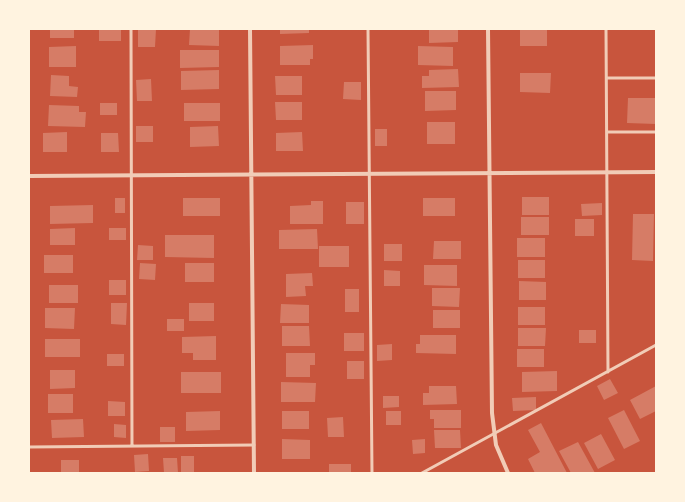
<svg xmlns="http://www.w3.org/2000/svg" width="685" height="502" font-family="'Libre Baskerville',serif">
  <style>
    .building { fill: #d67c66 }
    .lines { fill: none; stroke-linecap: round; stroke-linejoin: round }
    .service { stroke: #f1ccb7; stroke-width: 3 }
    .minor { stroke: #f1ccb7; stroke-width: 4 }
  </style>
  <rect width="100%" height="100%" fill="#c8553d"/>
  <!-- building -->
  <path class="building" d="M50 29H74V38H50Z
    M99 29H121V41H99Z
    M138 29H156L155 47H138Z
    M190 29H219V46L189 45Z
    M280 29H309V33L280 34Z
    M429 29H458V42L429 43Z
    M520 30H547V46H520Z
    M313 45V59H310V65H280V46Z
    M76 46V67H49V47Z
    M418 46 453 47V66L418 65Z
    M180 50H219V67L180 68Z
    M458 69 459 87 422 88V76H429V70Z
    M219 70V89L181 90V71Z
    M520 73H551L550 93 520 92Z
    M51 75 69 76V86L78 87 77 97 50 96Z
    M275 76H302V95H276Z
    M151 79 152 101H137L136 80Z
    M344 82H361V100L343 99Z
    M425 91H456V110L425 111Z
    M628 98H656V124L627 123Z
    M275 102H302V120H276Z
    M100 103H117V115H100Z
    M184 103H220V121H184Z
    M49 105 79 106V112H86L85 127 48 126Z
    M427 122H455V144H427Z
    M136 126H153V142H136Z
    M218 126 219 146 190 147V127Z
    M375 129H387V146H375Z
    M67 132V152H43V133Z
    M302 132 303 151H276V133Z
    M101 133H118L119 152H101Z
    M522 197H549V215H522Z
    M115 198H125V213H115Z
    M183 198H220V216H183Z
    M423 198H455V216H423Z
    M311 201H323V224H290V206L311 205Z
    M346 202H364V224H346Z
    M602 203V215L582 216 581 204Z
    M93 205V223L50 224V206Z
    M633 214H654L653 261 632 260Z
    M521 217H549V235H521Z
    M575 219H594V236H575Z
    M75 228V245H50V229Z
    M109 228H126V240H109Z
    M317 229 318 249H279V230Z
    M165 235H214V258L165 257Z
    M517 238H545V257H517Z
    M434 241H461V259H433Z
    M384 244H402V261H384Z
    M138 245 153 246V260H137Z
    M319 246H349V267H319Z
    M44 255H73V273H44Z
    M518 260H545V278H518Z
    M140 263 156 264 155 280 139 279Z
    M185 263H214V282H185Z
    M424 265H457V286L424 285Z
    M384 270 400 271V286H384Z
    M312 273 313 286H305L306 296 286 297V274Z
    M109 280H126V295H109Z
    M519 281 546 282V300H519Z
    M49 285H78V303H49Z
    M432 288H460L459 307 432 306Z
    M345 289H359V312H345Z
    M111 303H127L126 325 111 324Z
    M189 303H214V321H189Z
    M281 304 309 305V323H280Z
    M518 307H545V325H518Z
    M45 308H75L74 329 45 328Z
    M433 310H460V328H433Z
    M167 319H184V331H167Z
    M282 326H309L310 346H282Z
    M518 328H546L545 346H518Z
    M579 330H596V343H579Z
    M344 333H364V351H344Z
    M420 335H456V354L416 353V344H420Z
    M216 336V360H193V353H182V337Z
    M45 339H80V357H45Z
    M392 344V360L377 361V345Z
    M517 349H544V367H517Z
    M286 353H315V365H310V377H286Z
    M107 354H124V366H107Z
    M347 361H364V379H347Z
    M50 370H75V388L50 389Z
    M557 371V391L522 392V372Z
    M181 372H221V393H181Z
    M610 379 618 393 604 400 597 386Z
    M281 382 316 383 315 402H281Z
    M429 386H456L457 404 423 405V393H429Z
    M656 386V411L640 419 630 400Z
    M48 394H73V413H48Z
    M383 396H399V407L383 408Z
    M536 397V410L513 411 512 398Z
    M108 401 125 402V416H108Z
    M430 410H461V428H434V419H430Z
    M624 410 640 441 624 449 608 418Z
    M220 411V430L186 431V412Z
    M282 411H309V429H282Z
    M386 411H401V425H386Z
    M343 417 344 437H328L327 418Z
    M83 419 84 437 52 438 51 420Z
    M541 423 567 473H535L528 459 540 452 528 430Z
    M114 424 126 425V438L114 437Z
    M160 427H175V442H160Z
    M434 430H460L461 448H435Z
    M601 434 615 460 598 469 584 443Z
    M282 439 310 440V459H282Z
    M425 439V453L413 454 412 440Z
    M578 442 595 473H571L559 451Z
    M148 454 149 471 135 472 134 455Z
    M181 456H194V472H181Z
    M163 458H177L178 473H164Z
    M61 460H79V473H61Z
    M329 464H351V473H329Z"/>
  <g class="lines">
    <!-- service -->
    <path class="service" d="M131 29 132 446
      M368 29 372 473
      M606 29 608 372
      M607 78H656
      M607 132H656
      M29 447 254 445
      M422 473 656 345"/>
    <!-- minor -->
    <path class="minor" d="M250 29 254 473
      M488 29 492 413 496 445 508 473
      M29 176 656 172"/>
  </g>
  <!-- border -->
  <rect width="685" height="502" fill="none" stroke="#fff3e0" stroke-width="60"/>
</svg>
